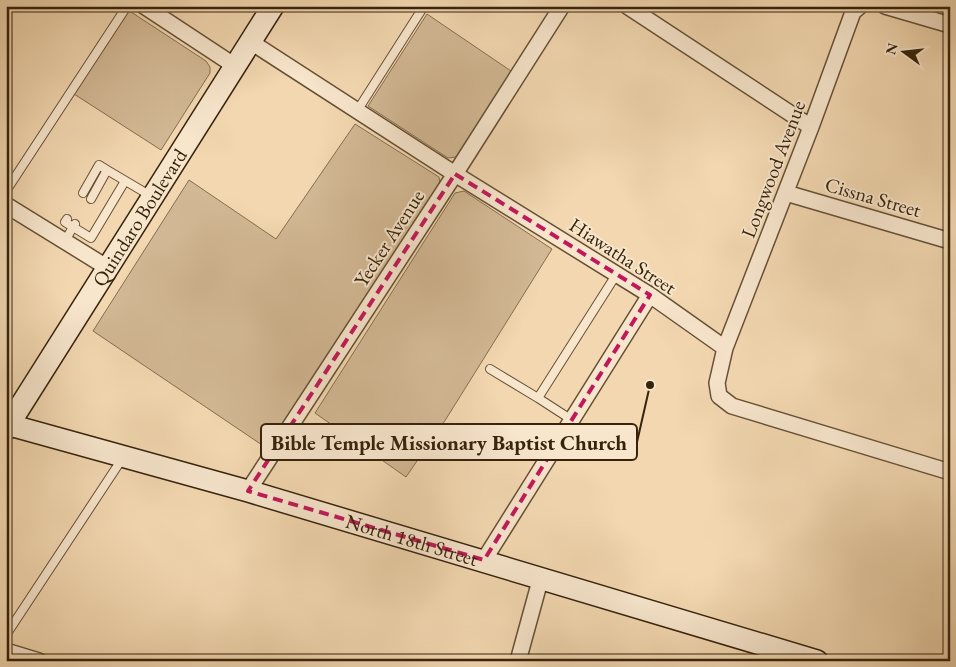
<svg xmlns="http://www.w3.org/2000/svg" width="956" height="667" font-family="'EB Garamond',serif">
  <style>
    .green { fill: #d2b894; stroke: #846e50 }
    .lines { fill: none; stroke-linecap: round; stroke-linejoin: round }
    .service-casing { stroke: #665035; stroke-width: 10 }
    .minor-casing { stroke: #665035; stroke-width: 18 }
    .secondary-casing { stroke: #37230c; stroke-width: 24 }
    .service { stroke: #f7e5cc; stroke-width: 8 }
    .minor { stroke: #f7e5cc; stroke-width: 15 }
    .secondary { stroke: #f7e5cc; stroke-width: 21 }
    .marked { fill: none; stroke: #c2185b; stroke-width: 4; stroke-dasharray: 10 6; stroke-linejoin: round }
    .labels { text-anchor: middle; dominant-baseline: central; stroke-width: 4; stroke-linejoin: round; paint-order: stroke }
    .street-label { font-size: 20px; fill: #37230c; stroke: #f7e5cc }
    .leader { fill: none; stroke: #37230c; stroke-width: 2 }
    .callout-dot { fill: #37230c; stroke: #f7e5cc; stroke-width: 2 }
    .callout { fill: #f7e5cc; stroke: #37230c; stroke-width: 2 }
    .callout-label { font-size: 21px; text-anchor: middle; font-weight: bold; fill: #37230c }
  </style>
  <rect width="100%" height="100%" fill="#f2d7b0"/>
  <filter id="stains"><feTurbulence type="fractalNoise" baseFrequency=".004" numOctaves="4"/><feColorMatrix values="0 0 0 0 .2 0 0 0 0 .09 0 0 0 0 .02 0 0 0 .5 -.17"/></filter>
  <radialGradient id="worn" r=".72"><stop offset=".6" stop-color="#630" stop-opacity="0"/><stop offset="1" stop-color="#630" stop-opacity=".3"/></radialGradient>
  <!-- green -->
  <path class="green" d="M128 10 206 61 210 67V73L161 150 74 94Z
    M427 14 511 71 457 157 448 158 368 106Z
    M355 124 439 177 440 184 268 449 93 331 189 180 276 239Z
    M464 191 552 249 446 419 406 477 315 413 455 193Z"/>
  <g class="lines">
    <!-- service casing -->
    <g class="service-casing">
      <path id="service" d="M357 111 424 6
        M6 191 127 6
        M83 193 99 165 107 170
        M91 199 107 170 151 196
        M75 224 73 227 91 238 125 181
        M65 241 73 227 65 222 67 219
        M490 369 538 398
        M572 420 538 398 616 275
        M6 635 122 459"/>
    </g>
    <!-- minor casing -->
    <g class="minor-casing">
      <path id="minor" d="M144 6 235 66
        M627 6 811 127
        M860 6 853 12 811 127 725 348 717 383 719 396 732 406 950 472
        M885 6 950 25
        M251 42 455 174 650 295 725 348
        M786 193 950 241
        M6 205 108 268
        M248 491 455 174 562 6
        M484 560 650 295
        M6 651 39 661
        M518 661 541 577"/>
    </g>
    <!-- secondary casing -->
    <g class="secondary-casing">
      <g id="secondary">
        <path id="s1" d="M6 424 248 491 817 661"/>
        <path id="s2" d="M6 429 273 6"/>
      </g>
    </g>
    <!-- service -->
    <use href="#service" class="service"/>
    <!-- minor -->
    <use href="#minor" class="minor"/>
    <!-- secondary -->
    <use href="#secondary" class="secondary"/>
  </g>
  <!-- marked area -->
  <path class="marked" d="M455 174 650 295 484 560 248 491Z"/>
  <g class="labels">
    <!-- street labels -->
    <g class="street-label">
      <text transform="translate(773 169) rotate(-69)">Longwood Avenue</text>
      <text transform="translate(873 197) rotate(16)">Cissna Street</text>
      <text stroke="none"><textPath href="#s2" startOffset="250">Quindaro Boulevard</textPath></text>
      <text transform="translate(389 238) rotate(-57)">Yecker Avenue</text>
      <text transform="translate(623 256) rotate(33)">Hiawatha Street</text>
      <text stroke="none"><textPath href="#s1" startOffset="422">North 18th Street</textPath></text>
    </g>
  </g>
  <!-- callouts -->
  <path class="leader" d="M650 385L637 442"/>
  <circle class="callout-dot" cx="650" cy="385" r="5"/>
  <rect class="callout" x="261" y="424" width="376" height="36" rx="5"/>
  <g class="callout-label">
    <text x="449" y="450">Bible Temple Missionary Baptist Church</text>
  </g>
  <!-- margin -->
  <rect width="956" height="667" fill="none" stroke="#f2d7b0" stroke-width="25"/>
  <rect x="8" y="8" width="941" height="652" fill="none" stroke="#37230c" stroke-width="2.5"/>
  <rect x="12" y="12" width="931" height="642" fill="none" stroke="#37230c"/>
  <!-- north arrow -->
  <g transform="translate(904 52) rotate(285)" stroke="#f7e5cc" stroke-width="4" paint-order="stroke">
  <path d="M0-4L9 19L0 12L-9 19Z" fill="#37230c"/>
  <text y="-8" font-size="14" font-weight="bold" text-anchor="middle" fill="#37230c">N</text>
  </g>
  <rect width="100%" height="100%" filter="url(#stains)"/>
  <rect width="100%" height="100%" fill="url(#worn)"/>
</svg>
